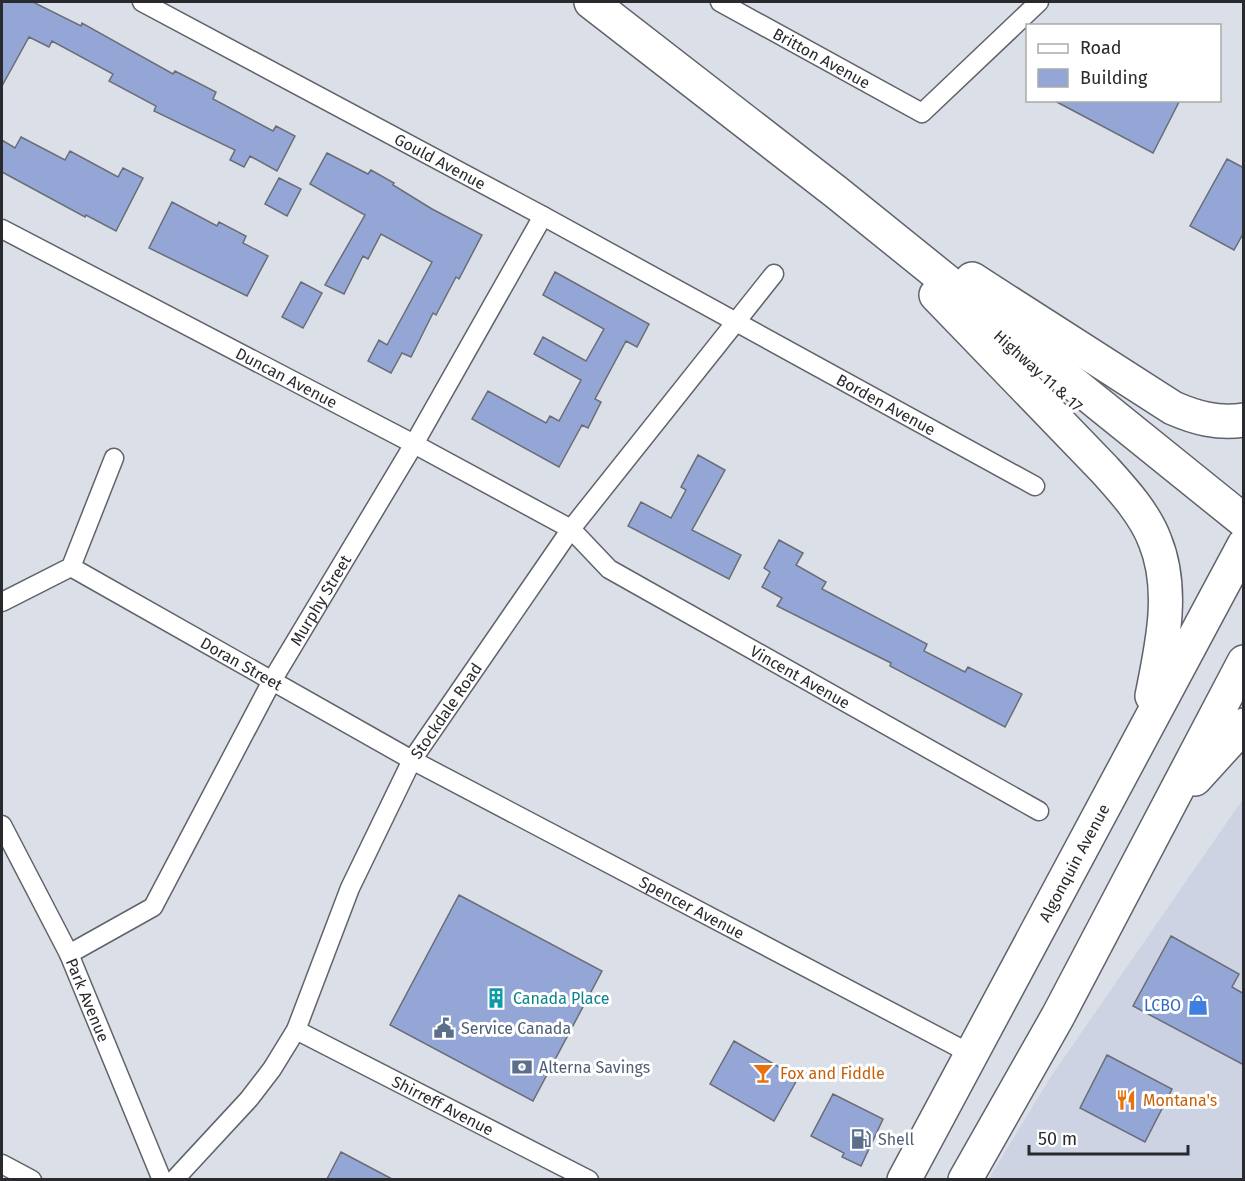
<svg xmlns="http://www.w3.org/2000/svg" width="1245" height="1181" font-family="'Fira Sans',sans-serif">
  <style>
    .built { fill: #cdd3e2 }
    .building { fill: #94a6d6; stroke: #6a6d75; stroke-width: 1.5 }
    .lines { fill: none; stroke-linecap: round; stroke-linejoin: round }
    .street-casing { stroke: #60636b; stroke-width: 21 }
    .highway-casing { stroke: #60636b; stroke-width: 36 }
    .street { stroke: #fff; stroke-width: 18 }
    .highway { stroke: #fff; stroke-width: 33 }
    .labels { text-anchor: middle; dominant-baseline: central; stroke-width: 6; stroke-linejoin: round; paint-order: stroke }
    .street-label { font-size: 16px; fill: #292a2e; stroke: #fff }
    .culture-label { font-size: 16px; fill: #0d838f; stroke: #fff; text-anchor: start }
    .shop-label { font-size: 16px; fill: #366cbe; stroke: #fff; text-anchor: end }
    .service-label { font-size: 16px; fill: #4e5e75; stroke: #fff; text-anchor: start }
    .food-label { font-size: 16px; fill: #c56008; stroke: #fff; text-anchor: start }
  </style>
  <rect width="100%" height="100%" fill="#dbdfe8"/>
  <!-- built -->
  <path class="built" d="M1243 799V1179L988 1180 1050 1078Z"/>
  <!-- building -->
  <path class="building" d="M2 2H33L81 26 82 23 173 74 175 71 216 92 213 99 273 131 276 126 295 136 277 171 250 156 244 167 230 160 235 150 154 111 156 106 109 81 113 74 52 41 49 47 29 37 2 86Z
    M1053 100H1180L1153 153Z
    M21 137 65 160 70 151 118 177 123 168 143 178 116 231 86 215 85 217 2 172V140L15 148Z
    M327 153 368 174 371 170 394 183 393 185 432 209 482 235 459 279 456 277 436 315 433 313 411 357 402 353 391 373 368 361 379 340 387 345 432 262 381 234 368 259 363 256 344 294 325 285 365 215 310 184Z
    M1227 159 1244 168V232L1234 250 1190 226Z
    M279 178 301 189 287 216 265 204Z
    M172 202 217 226 219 222 246 236 243 243 268 256 247 296 149 248Z
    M555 272 649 324 637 347 626 341 595 399 601 402 588 428 582 425 559 467 472 419 488 391 546 423 550 416 559 421 581 380 534 354 543 337 586 361 604 329 543 295Z
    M301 282 322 293 303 328 282 317Z
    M698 455 725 470 692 530 741 555 729 579 628 526 641 502 671 518 686 490 681 487Z
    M779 540 803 553 796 565 826 582 822 589 927 644 924 651 965 672 968 667 1022 694 1005 727 890 666 891 663 777 606 782 598 762 587 770 572 764 568Z
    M459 895 602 971 533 1101 390 1025Z
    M1171 936 1239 974 1232 987 1244 994V1065L1133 1006Z
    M734 1041 798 1078 774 1121 710 1084Z
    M1107 1055 1172 1089 1145 1142 1080 1108Z
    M833 1094 883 1119 861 1166 842 1157 844 1153 811 1136Z
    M341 1152 392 1179H327Z"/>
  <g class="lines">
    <!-- street casing -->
    <g class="street-casing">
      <g id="street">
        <path id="s1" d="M142 2 543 216 1035 486"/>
        <path id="s2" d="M720 2 922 113 1039 2"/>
        <path id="s3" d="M2 229 414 444 571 529 609 569 1039 811"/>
        <path id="s4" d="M71 567 412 760 971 1054"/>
        <path d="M2 602 71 567 114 458"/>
        <path id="s5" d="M2 825 69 954 162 1180"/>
        <path id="s6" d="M69 954 153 907 273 679 414 444 543 216"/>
        <path id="s7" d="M296 1030 589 1180"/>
        <path d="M2 1164 32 1180"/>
        <path id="s8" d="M174 1180 249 1099 272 1069 296 1030 350 888 412 760 571 529 774 274"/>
      </g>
    </g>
    <!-- highway casing -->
    <g class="highway-casing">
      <g id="highway">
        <path d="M591 2 836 192 1244 521"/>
        <path d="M972 279 1173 408C1196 418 1218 424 1244 420"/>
        <path d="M936 295 1104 469C1123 490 1145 514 1155 541 1175 590 1162 646 1152 696"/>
        <path d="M1195 779 1244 725"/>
        <path id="s9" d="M904 1180 1244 545"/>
        <path d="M965 1180 1058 1016 1244 662"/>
      </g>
    </g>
    <!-- street -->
    <use href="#street" class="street"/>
    <!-- highway -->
    <use href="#highway" class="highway"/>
  </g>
  <!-- icons -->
  <defs>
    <g id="building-bare" transform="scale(1.62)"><path d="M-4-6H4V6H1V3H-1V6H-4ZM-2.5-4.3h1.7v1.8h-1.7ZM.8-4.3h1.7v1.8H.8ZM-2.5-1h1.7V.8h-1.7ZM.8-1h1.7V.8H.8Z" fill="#0f9aa8" stroke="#fff" stroke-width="2.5" paint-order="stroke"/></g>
    <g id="shop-bare" transform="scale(1.62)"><path d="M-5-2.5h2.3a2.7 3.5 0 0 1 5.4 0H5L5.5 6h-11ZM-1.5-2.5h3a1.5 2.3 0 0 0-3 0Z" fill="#3f7fe0" stroke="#fff" stroke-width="2.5" paint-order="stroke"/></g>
    <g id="civic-bare" transform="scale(1.62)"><path d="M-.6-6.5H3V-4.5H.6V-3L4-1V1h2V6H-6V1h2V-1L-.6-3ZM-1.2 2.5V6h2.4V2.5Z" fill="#5c6f8a" stroke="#fff" stroke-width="2.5" paint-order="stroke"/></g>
    <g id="bank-bare" transform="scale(1.62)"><path d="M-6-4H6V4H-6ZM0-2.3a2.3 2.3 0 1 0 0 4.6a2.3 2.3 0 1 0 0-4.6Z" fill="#5c6f8a" stroke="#fff" stroke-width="2.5" paint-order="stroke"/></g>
    <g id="bar-bare" transform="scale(1.62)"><path d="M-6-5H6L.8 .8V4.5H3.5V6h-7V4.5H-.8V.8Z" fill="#e8710a" stroke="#fff" stroke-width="2.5" paint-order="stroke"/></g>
    <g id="restaurant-bare" transform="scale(1.62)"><path d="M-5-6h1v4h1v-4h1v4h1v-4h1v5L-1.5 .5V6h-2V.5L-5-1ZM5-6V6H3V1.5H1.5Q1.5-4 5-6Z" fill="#e8710a" stroke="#fff" stroke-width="2.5" paint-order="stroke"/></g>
    <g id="fuel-bare" transform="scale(1.62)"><path d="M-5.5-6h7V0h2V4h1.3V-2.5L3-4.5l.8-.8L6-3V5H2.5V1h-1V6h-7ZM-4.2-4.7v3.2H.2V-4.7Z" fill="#5c6f8a" stroke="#fff" stroke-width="2.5" paint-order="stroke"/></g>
  </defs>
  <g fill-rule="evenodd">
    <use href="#building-bare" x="496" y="998"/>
    <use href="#shop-bare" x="1198" y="1005"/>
    <use href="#civic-bare" x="444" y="1028"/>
    <use href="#bank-bare" x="522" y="1067"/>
    <use href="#bar-bare" x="763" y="1073"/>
    <use href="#restaurant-bare" x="1126" y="1100"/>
    <use href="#fuel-bare" x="861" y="1139"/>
  </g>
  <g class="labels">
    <!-- street labels -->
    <g class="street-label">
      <text stroke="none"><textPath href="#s2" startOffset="116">Britton Avenue</textPath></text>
      <text stroke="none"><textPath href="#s1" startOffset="338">Gould Avenue</textPath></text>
      <text transform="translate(1038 371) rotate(42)">Highway 11 &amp; 17</text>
      <text stroke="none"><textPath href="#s3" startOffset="321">Duncan Avenue</textPath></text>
      <text stroke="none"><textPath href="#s1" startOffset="846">Borden Avenue</textPath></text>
      <text stroke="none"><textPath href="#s6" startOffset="446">Murphy Street</textPath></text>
      <text stroke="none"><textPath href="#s4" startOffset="196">Doran Street</textPath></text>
      <text stroke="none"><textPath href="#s3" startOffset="918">Vincent Avenue</textPath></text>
      <text stroke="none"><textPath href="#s8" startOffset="548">Stockdale Road</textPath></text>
      <text stroke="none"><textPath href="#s9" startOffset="360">Algonquin Avenue</textPath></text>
      <text stroke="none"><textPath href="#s4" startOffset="708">Spencer Avenue</textPath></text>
      <text stroke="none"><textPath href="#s5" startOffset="195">Park Avenue</textPath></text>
      <text stroke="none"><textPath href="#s7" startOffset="165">Shirreff Avenue</textPath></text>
    </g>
    <!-- culture labels -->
    <g class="culture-label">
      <text x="513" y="998">Canada Place</text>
    </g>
    <!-- shop labels -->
    <g class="shop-label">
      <text x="1181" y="1005">LCBO</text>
    </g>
    <!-- service labels -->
    <g class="service-label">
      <text x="461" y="1028">Service Canada</text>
      <text x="539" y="1067">Alterna Savings</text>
      <text x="878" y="1139">Shell</text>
    </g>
    <!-- food labels -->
    <g class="food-label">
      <text x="780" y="1073">Fox and Fiddle</text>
      <text x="1143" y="1100">Montana's</text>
    </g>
  </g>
  <!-- border -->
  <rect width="1245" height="1181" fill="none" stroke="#292a2e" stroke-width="6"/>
  <!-- legend -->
  <rect x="1026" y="24" width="195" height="78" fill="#ffffff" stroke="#a9aaab" stroke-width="1.5"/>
  <rect x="1038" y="44" width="30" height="9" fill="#ffffff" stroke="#a9aaab" stroke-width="1.5"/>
  <text x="1080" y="54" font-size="18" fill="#292a2e">Road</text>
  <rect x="1038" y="69" width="30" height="18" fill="#94a6d6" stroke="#a9aaab" stroke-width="1.5"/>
  <text x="1080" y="84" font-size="18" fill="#292a2e">Building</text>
  <!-- scale -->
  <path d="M1029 1145v9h159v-9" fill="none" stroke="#292a2e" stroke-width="3"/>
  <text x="1038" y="1145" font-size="18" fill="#292a2e" stroke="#ffffff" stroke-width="4.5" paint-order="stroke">50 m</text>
</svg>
